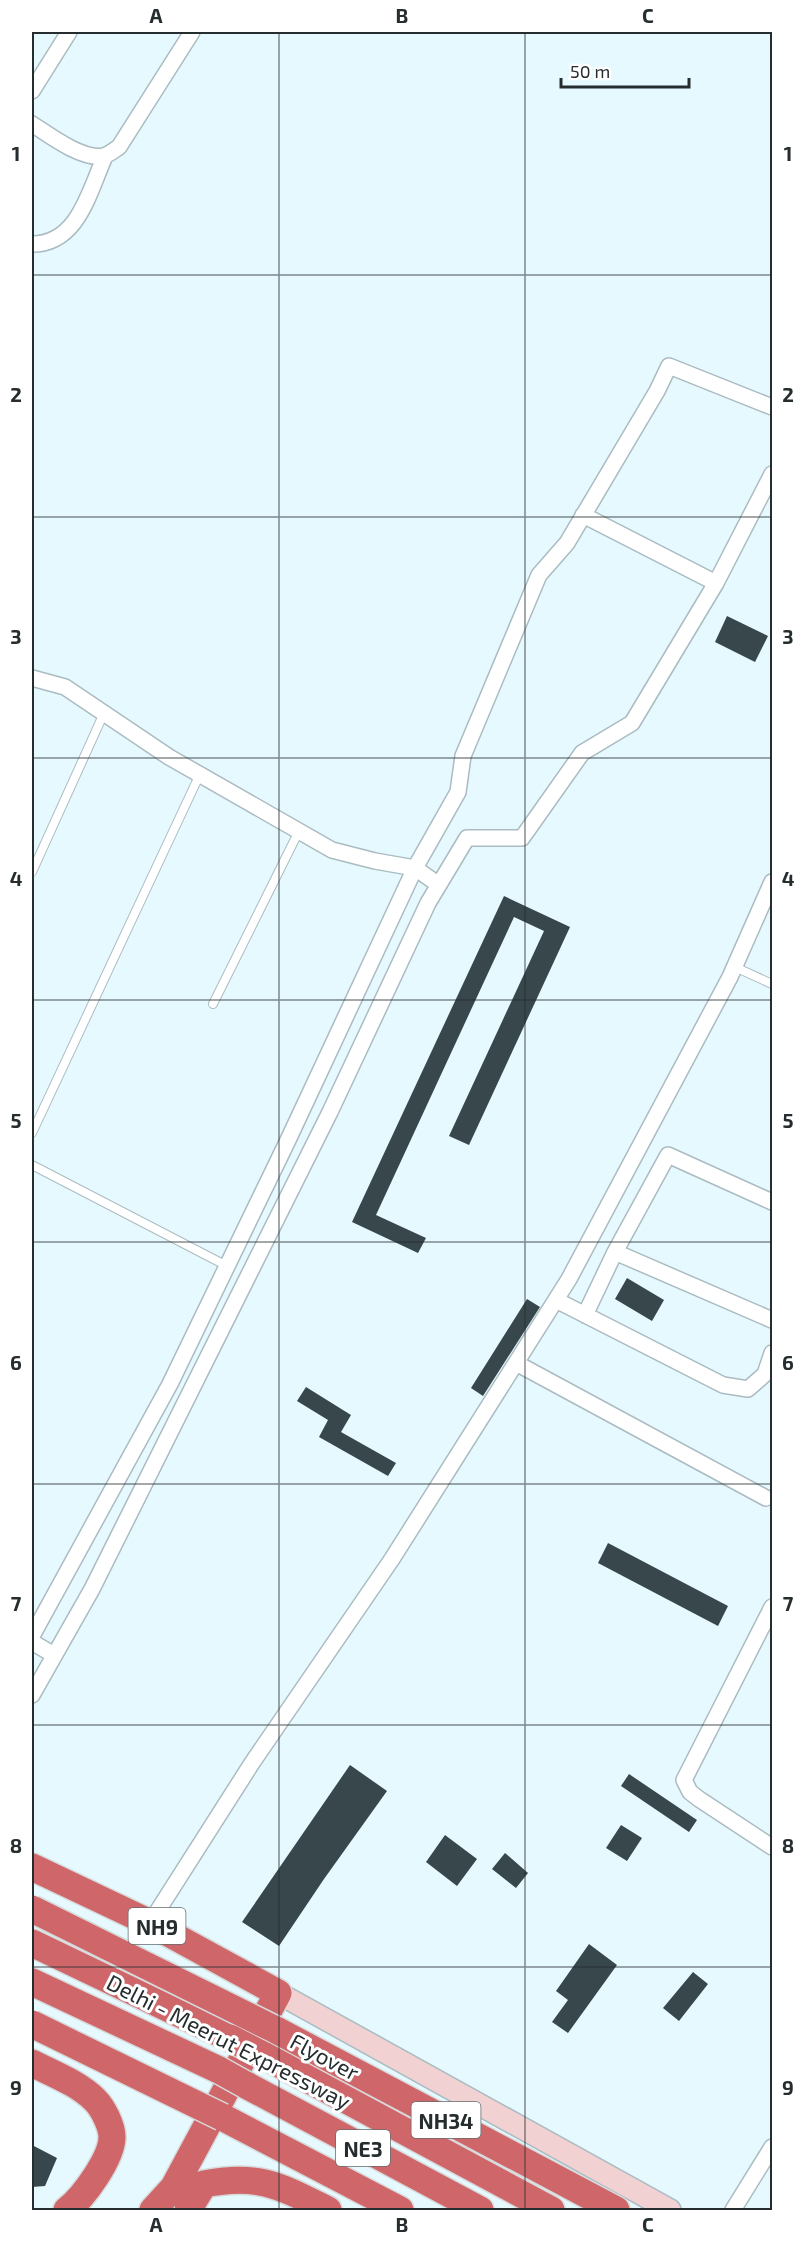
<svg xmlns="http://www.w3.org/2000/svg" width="804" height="2242" font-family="'Exo 2',sans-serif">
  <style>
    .building { fill: #38474c }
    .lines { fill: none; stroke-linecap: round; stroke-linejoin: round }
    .lane-casing { stroke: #aabcc1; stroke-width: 10 }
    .street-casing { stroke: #aabcc1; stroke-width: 18 }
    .secondary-casing { stroke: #aabcc1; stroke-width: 24 }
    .highway-casing { stroke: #d8d9da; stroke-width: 30 }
    .lane { stroke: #fff; stroke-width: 8 }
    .street { stroke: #fff; stroke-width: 15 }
    .secondary { stroke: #f1d1d2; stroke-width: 21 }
    .highway { stroke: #cf676a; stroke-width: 27 }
    .highway-bridge-casing { stroke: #d8d9da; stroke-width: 30; stroke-linecap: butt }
    .highway-bridge { stroke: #cf676a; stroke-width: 27 }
    .grid { fill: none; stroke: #262d2f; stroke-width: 1.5; stroke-opacity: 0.55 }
    .labels { text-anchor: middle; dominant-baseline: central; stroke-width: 6; stroke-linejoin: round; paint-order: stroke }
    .shield { fill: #fff; stroke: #676c6d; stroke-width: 1.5 }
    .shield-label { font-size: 21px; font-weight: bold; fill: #262d2f }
    .street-label { font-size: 22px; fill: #262d2f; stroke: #fff }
    .neatline { fill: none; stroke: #262d2f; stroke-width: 2 }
    .grid-label { font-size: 20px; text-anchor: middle; font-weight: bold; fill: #262d2f }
  </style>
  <rect width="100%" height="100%" fill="#e6f9ff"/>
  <!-- building -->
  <path class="building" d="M727 616 768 636 755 662 715 642Z
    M504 896 570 927 469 1145 449 1136 544 931 514 917 376 1215 426 1238 418 1253 352 1222Z
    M627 1278 664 1300 652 1321 615 1299Z
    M527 1299 540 1307 483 1396 471 1388Z
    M306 1387 351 1415 341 1432 396 1463 388 1476 319 1437 328 1420 297 1401Z
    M608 1543 728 1606 718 1626 598 1563Z
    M350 1765 387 1791 324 1879 279 1946 242 1922Z
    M629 1774 697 1820 689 1832 621 1786Z
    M621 1825 642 1838 627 1861 606 1848Z
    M445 1835 477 1859 457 1886 426 1862Z
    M505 1853 528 1873 516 1888 492 1869Z
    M589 1944 617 1965 568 2033 552 2022 568 2000 556 1991Z
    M693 1972 708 1984 679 2021 663 2008Z
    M32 2145 57 2158 45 2186 32 2187Z"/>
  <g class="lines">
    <!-- lane casing -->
    <g class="lane-casing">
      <path id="lane" d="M32 872 104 713
        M735 967 772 984
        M213 1004 299 831
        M32 1133 200 774
        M32 1165 227 1266"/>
    </g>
    <!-- street casing -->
    <g class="street-casing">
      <path id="street" d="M32 91 69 32
        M32 124C49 135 82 160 103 156 109 155 114 150 119 147L192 32
        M32 244C78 244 89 192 105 156
        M583 515 716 583
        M32 678 65 687 169 757 332 850 375 861 415 868 439 885
        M615 1252 772 1320
        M556 1300 723 1385 748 1389 765 1374 772 1353
        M585 1315 615 1252 668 1155 772 1202
        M516 1363 766 1498
        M772 1607 684 1780 690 1792 699 1799 772 1847
        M32 1636 170 1384 289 1138 415 868 458 792 463 756 539 575 567 543 657 391 669 366 772 407
        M32 1642 54 1655
        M32 1695 92 1589 330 1112 428 903 467 838H522L582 753 632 723 716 583 772 474
        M150 1923 252 1763 392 1559 569 1279 730 977 772 882
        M733 2210 772 2147"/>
    </g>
    <!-- secondary casing -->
    <g class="secondary-casing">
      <path id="secondary" d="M278 1993 670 2210"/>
    </g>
    <!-- highway casing -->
    <g class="highway-casing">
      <path id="highway" d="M32 1867 150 1923 278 1993 174 2187 153 2210
        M32 1943 230 2038
        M32 1982 219 2070
        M276 2030 616 2210
        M263 2055 551 2210
        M32 2063C53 2074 78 2083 95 2100 103 2108 112 2126 112 2137 112 2158 83 2198 67 2210
        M246 2085 480 2210
        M222 2117 400 2210
        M188 2210 204 2184C259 2173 280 2186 328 2210"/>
    </g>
    <!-- lane -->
    <use href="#lane" class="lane"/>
    <!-- street -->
    <use href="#street" class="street"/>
    <!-- secondary -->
    <use href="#secondary" class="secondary"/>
    <!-- highway -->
    <use href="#highway" class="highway"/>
    <!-- highway-bridge casing -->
    <g class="highway-bridge-casing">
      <path id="highway-bridge" d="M32 1909 276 2030
        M32 2024 222 2117
        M230 2038 263 2055
        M219 2070 246 2085"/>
    </g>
    <!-- highway-bridge -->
    <use href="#highway-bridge" class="highway-bridge"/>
  </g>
  <!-- grid -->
  <path class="grid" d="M279 32V2210M525 32V2210M32 275H772M32 517H772M32 758H772M32 1000H772M32 1242H772M32 1484H772M32 1725H772M32 1967H772"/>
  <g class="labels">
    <!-- shield labels -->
    <g class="shield">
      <rect x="128.5" y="1908" width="57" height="36" rx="4.5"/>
      <rect x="411.5" y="2102" width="69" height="36" rx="4.5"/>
      <rect x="336" y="2130" width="54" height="36" rx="4.5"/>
    </g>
    <g class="shield-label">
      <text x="157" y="1926">NH9</text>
      <text x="446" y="2120">NH34</text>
      <text x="363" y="2148">NE3</text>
    </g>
    <!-- street labels -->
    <g class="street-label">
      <text transform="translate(229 2041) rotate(27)">Delhi - Meerut Expressway</text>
      <text transform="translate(325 2056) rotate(28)">Flyover</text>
    </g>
  </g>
  <!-- border -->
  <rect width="804" height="2242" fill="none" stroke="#ffffff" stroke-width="66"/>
  <!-- scale -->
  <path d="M561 78v9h128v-9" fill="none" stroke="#262d2f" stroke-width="3"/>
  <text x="570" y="78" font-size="18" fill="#262d2f" stroke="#ffffff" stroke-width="4.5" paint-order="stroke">50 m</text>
  <rect x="33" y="33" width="738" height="2176" class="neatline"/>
  <g class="grid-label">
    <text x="156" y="23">A</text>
    <text x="402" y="23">B</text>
    <text x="648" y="23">C</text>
    <text x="16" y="161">1</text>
    <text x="788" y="161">1</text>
    <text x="16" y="402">2</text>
    <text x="788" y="402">2</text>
    <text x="16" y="644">3</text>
    <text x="788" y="644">3</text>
    <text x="16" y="886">4</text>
    <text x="788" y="886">4</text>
    <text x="16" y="1128">5</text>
    <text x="788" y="1128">5</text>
    <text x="16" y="1370">6</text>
    <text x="788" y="1370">6</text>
    <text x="16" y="1611">7</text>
    <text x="788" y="1611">7</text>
    <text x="16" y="1853">8</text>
    <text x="788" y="1853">8</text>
    <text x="16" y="2095">9</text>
    <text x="788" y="2095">9</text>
    <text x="156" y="2232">A</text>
    <text x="402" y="2232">B</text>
    <text x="648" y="2232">C</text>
  </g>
</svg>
